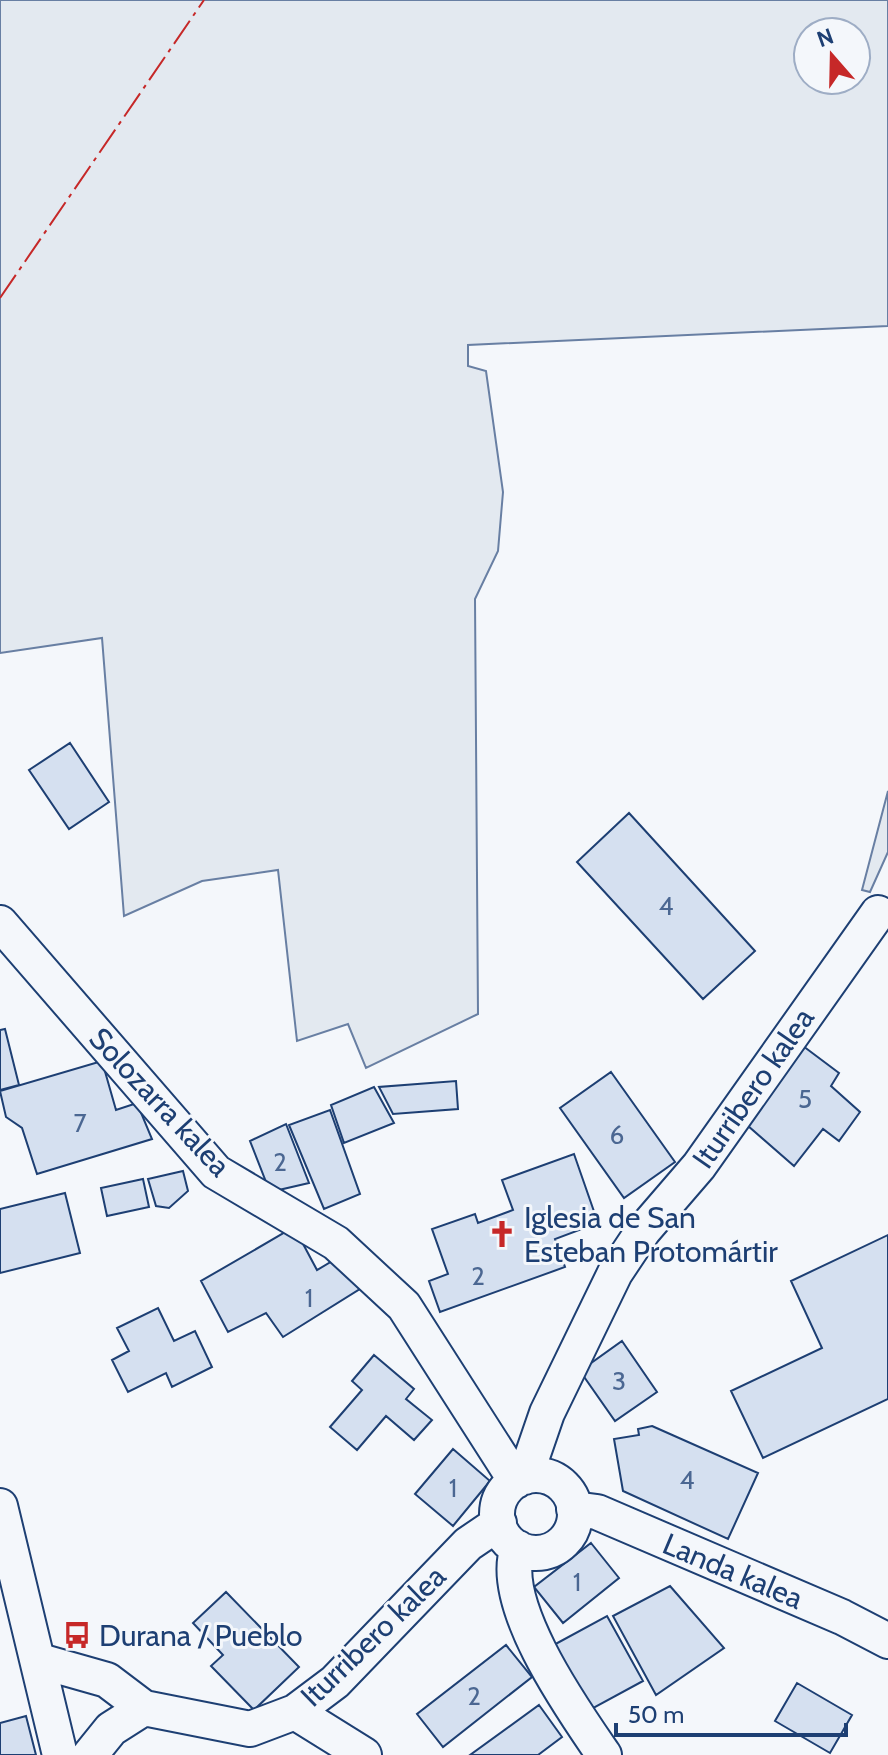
<svg xmlns="http://www.w3.org/2000/svg" width="888" height="1755" font-family="Cabin,sans-serif">
  <style>
    .green { fill: #e3e9f0; stroke: #687fa3; stroke-width: 2; fill-rule: evenodd }
    .building { fill: #d5e0f0; stroke: #1d3f73; stroke-width: 2 }
    .lines { fill: none; stroke-linecap: round; stroke-linejoin: round }
    .minor-casing { stroke: #1d3f73; stroke-width: 38 }
    .minor { stroke: #f4f7fb; stroke-width: 34 }
    .power { stroke: #c62828; stroke-width: 2; stroke-dasharray: 28 6 4 6; stroke-linecap: butt }
    .labels { text-anchor: middle; dominant-baseline: central; stroke-width: 6; stroke-linejoin: round; paint-order: stroke }
    .number-label { font-size: 26px; fill: #4b6792 }
    .street-label { font-size: 30px; fill: #1d3f73; stroke: #f4f7fb }
    .poi-label { font-size: 30px; fill: #1d3f73; stroke: #f4f7fb; text-anchor: start }
  </style>
  <rect width="100%" height="100%" fill="#f4f7fb"/>
  <!-- green -->
  <path class="green" d="M0 0H888V326L468 345V366L486 371 503 492 498 551 475 599 478 1014 366 1068 348 1024 297 1041 278 870 202 881 124 916 102 638 0 653ZM808 32H856V80H808Z
    M888 791V852L870 892 862 890Z"/>
  <!-- building -->
  <path class="building" d="M70 743 109 802 69 829 29 770Z
    M629 813 755 951 703 999 577 862Z
    M5 1029 19 1085 0 1090V1030Z
    M803 1046 839 1073 831 1086 860 1112 839 1141 823 1129 794 1166 747 1125Z
    M102 1061 116 1110 137 1103 152 1139 37 1174 22 1128 6 1117 0 1091Z
    M611 1072 675 1162 624 1198 560 1108Z
    M456 1081 458 1109 393 1114 379 1087Z
    M374 1087 394 1123 344 1143 331 1105Z
    M330 1110 360 1194 324 1209 289 1125Z
    M286 1124 309 1183 270 1192 250 1141Z
    M574 1154 598 1223 555 1239 565 1267 440 1312 429 1281 448 1274 432 1229 475 1214 478 1223 513 1210 502 1180Z
    M183 1171 188 1191 169 1208 156 1206 148 1179Z
    M143 1179 149 1207 107 1216 101 1188Z
    M65 1193 80 1253 0 1273V1209Z
    M294 1227 317 1270 334 1260 363 1287 283 1337 266 1313 228 1332 201 1281Z
    M888 1235V1399L763 1458 731 1391 822 1348 791 1281Z
    M158 1308 174 1341 195 1331 212 1367 172 1387 166 1373 128 1392 112 1360 129 1351 117 1328Z
    M622 1341 657 1392 615 1421 580 1371Z
    M374 1355 414 1389 406 1399 432 1420 414 1440 386 1416 357 1450 330 1427 362 1390 352 1381Z
    M652 1426 758 1473 728 1539 623 1491 614 1439 639 1435 638 1429Z
    M453 1449 490 1481 453 1526 415 1494Z
    M591 1543 619 1578 563 1623 534 1587Z
    M670 1586 724 1648 656 1695 613 1616Z
    M226 1592 299 1667 254 1710 211 1666 223 1655 193 1623Z
    M607 1616 643 1681 586 1712 550 1647Z
    M506 1645 532 1677 443 1747 417 1714Z
    M797 1683 852 1715 830 1753 775 1721Z
    M539 1705 562 1737 538 1755H470Z
    M26 1716 36 1755H0V1723Z"/>
  <g class="lines">
    <!-- minor casing -->
    <g class="minor-casing">
      <path id="minor" d="M0 923 216 1172 336 1243 404 1306 516 1481
        M497 1514a39 39 0 1 1 78 0a39 39 0 1 1-78 0Z
        M525 1477 547 1413 615 1273 643 1231 699 1166 878 913
        M0 1506 60 1755
        M574 1509 597 1512 842 1617 888 1641
        M518 1548C497 1603 573 1710 604 1755
        M40 1661 107 1680 144 1708 250 1729 295 1712 335 1682 468 1544 499 1523
        M295 1712 364 1755
        M90 1755 111 1729 144 1708"/>
    </g>
    <!-- minor -->
    <use href="#minor" class="minor"/>
    <!-- power -->
    <path class="power" d="M0 298 204 0"/>
  </g>
  <!-- icons -->
  <defs>
    <g id="church-bare" transform="scale(2.16)"><path d="M-1.2-6h2.4v3.5h3.3v2.4h-3.3V6h-2.4V-.1h-3.3v-2.4h3.3Z" fill="#c62828" stroke="#f4f7fb" stroke-width="2.5" paint-order="stroke"/></g>
    <g id="bus-bare" transform="scale(2.16)"><path d="M-5-6H5V4H4V6H2V4H-2V6H-4V4H-5ZM-3.5-4V0h7V-4ZM-3.5 1.2v1.5H-2V1.2ZM2 1.2v1.5H3.5V1.2Z" fill="#c62828" stroke="#f4f7fb" stroke-width="2.5" paint-order="stroke"/></g>
  </defs>
  <g fill-rule="evenodd">
    <use href="#church-bare" x="502" y="1234"/>
    <use href="#bus-bare" x="77" y="1635"/>
  </g>
  <g class="labels">
    <!-- number labels -->
    <g class="number-label">
      <text x="666" y="906">4</text>
      <text x="805" y="1099">5</text>
      <text x="80" y="1123">7</text>
      <text x="617" y="1135">6</text>
      <text x="280" y="1162">2</text>
      <text x="478" y="1276">2</text>
      <text x="309" y="1298">1</text>
      <text x="619" y="1381">3</text>
      <text x="687" y="1480">4</text>
      <text x="453" y="1488">1</text>
      <text x="577" y="1582">1</text>
      <text x="474" y="1696">2</text>
    </g>
    <!-- street labels -->
    <g class="street-label">
      <text transform="translate(753 1088) rotate(-55)">Iturribero kalea</text>
      <text transform="translate(160 1102) rotate(47)">Solozarra kalea</text>
      <text transform="translate(733 1571) rotate(23)">Landa kalea</text>
      <text transform="translate(373 1636) rotate(-44)">Iturribero kalea</text>
    </g>
    <!-- poi labels -->
    <g class="poi-label">
      <text x="524" y="1217">Iglesia de San<tspan x="524" dy="34">Esteban Protomártir</tspan></text>
      <text x="99" y="1635">Durana / Pueblo</text>
    </g>
  </g>
  <!-- north arrow -->
  <g transform="translate(832 56) rotate(340)"><circle r="38" fill="#f4f7fb" stroke="#9eadc5" stroke-width="2"/>
  <path d="M0-6L14 30L0 20L-14 30Z" fill="#c62828"/>
  <text y="-12" font-size="22" font-weight="bold" text-anchor="middle" fill="#1d3f73">N</text>
  </g>
  <!-- scale -->
  <path d="M616 1723v12h230v-12" fill="none" stroke="#1d3f73" stroke-width="4"/>
  <text x="628" y="1723" font-size="24" fill="#1d3f73" stroke="#f4f7fb" stroke-width="6" paint-order="stroke">50 m</text>
</svg>
